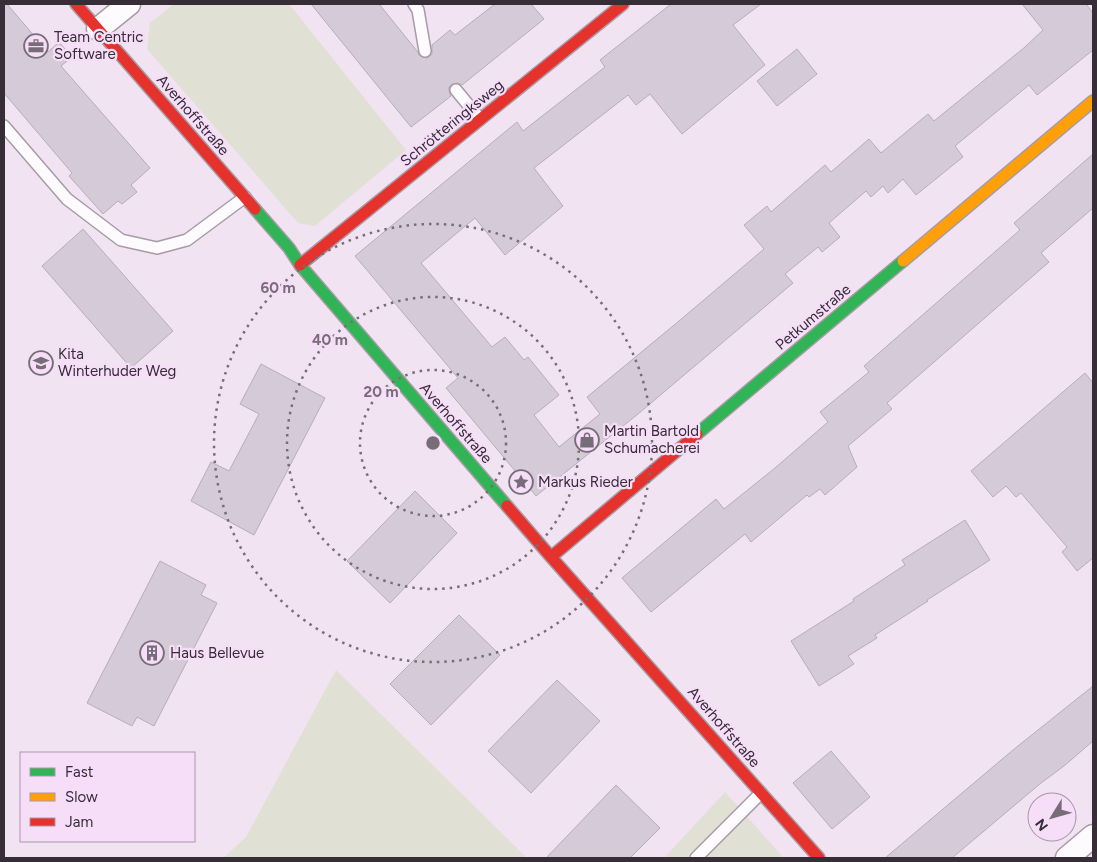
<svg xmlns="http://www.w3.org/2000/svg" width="1097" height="862" font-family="Figtree,sans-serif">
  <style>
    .green { fill: #e1e0d5 }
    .building { fill: #d5cbd8; stroke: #b6adb9 }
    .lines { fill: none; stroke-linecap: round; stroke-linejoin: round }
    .lane-casing { stroke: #a69ba6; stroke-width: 14 }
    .street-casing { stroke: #a69ba6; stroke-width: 25 }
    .fast-casing { stroke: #a69ba6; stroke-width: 14 }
    .slow-casing { stroke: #a69ba6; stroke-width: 14 }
    .jam-casing { stroke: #a69ba6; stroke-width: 14 }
    .lane { stroke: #fdfbfd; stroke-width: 11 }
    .street { stroke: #fdfbfd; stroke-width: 22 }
    .fast { stroke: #30b455; stroke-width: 11 }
    .slow { stroke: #ff9f0a; stroke-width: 11 }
    .jam { stroke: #e5322d; stroke-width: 11 }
    .ring { fill: none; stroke: #776d78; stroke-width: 2.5; stroke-dasharray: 2.5 5 }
    .labels { text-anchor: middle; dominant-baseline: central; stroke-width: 4.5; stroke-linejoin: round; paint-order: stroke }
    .poi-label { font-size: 15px; fill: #362d37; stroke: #f6ddf8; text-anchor: start }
    .street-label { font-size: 15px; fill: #362d37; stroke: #f6ddf8 }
    .centre { fill: #776d78; stroke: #f6ddf8; stroke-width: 2.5 }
    .ring-label { font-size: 15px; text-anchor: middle; font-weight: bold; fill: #776d78; stroke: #f6ddf8; stroke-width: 4.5; stroke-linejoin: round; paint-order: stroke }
  </style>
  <rect width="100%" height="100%" fill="#f1e3f2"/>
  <!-- green -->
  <path class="green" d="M174 4H289L406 150 315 226 298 223 147 49 150 23Z
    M336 670 527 858H223L246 837Z
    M725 792 784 858H664Z"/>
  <!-- building -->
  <path class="building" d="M4 4H7L48 52 59 42 72 57 61 66 150 168 131 185 137 192 122 204 118 201 103 214 69 176 72 173 4 93Z
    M311 4H379L417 51 420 56 426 58 429 57 432 54V45L450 30 455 35 495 4H531L544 19 462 85 458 83 452 84 449 87V91L451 96 411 127Z
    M671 4H761L733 25 765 65 682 134 650 94 636 105 628 95 534 168 563 206 505 255 475 218 421 263 492 347 505 337 524 360 528 357 559 395 534 415 559 447 600 414 587 397 679 321 764 249 744 225 767 206 771 212 825 165 831 172 869 139 881 153 928 114 934 121 1025 47 1043 30 1022 4H1086L1093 13V50L1037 95 1029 85 955 146 963 157 916 195 903 179 888 193 883 186 871 197 866 191 829 223 840 237 822 252 818 247 785 274 793 283 638 414 536 496 446 388 458 378 355 256 517 122 523 131 605 67 600 60Z
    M797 49 817 74 777 106 757 81Z
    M1093 154V208L1041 253 1049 262 887 403 892 409 848 446 857 467 825 495 820 489 809 497 807 495 751 542 745 534 651 612 622 578 716 499 724 509 775 468 828 422 820 412 869 372 864 366 1020 230 1014 223Z
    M83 229 173 331 131 368 42 266Z
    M261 364 325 398 254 535 191 501 211 462 229 471 259 414 240 404Z
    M1085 373 1093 383V558L1077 571 1062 552 1067 547 1021 493 1016 497 1006 486 993 497 971 471Z
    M415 491 457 533 390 603 347 561Z
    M965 520 990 560 927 600 928 601 875 635 877 638 848 656 854 664 819 686 791 641 854 601 853 599 905 565 902 560Z
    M160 561 206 585 201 595 217 603 154 726 137 717 132 726 87 703Z
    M459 615 500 655 431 725 390 684Z
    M557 680 600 721 531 793 488 751Z
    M1093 686V741L1064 766 1041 783 952 858H885L1013 750Z
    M831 751 870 797 832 829 793 783Z
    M616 785 660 828 630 858H546Z"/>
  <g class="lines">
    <!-- lane casing -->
    <g class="lane-casing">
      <path id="lane" d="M414 4 418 10 425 51
        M456 90 480 119
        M4 126 67 199 121 240 157 248 187 240 245 197
        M696 858 761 793"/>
    </g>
    <!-- street casing -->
    <g class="street-casing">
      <path id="street" d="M98 29 129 4
        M1067 858 1093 836"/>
    </g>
    <!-- fast casing -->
    <g class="fast-casing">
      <path id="fast" d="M255 209 289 248 300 265 507 506
        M697 434 903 261"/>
    </g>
    <!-- slow casing -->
    <g class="slow-casing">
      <path id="slow" d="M903 261 1093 101"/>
    </g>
    <!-- jam casing -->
    <g class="jam-casing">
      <path id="jam" d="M76 4 255 209
        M300 265 623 4
        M507 506 551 557 819 858
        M551 557 697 434"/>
    </g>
    <!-- lane -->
    <use href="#lane" class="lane"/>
    <!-- street -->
    <use href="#street" class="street"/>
    <!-- fast -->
    <use href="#fast" class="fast"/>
    <!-- slow -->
    <use href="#slow" class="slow"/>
    <!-- jam -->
    <use href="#jam" class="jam"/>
  </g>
  <!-- distance rings -->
  <g class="ring">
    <circle cx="433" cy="443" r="73"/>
    <circle cx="433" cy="443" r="146"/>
    <circle cx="433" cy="443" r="219"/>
  </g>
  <!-- icons -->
  <defs>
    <g id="office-ring" transform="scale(1.25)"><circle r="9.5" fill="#f6ddf8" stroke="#776d78" stroke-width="1.5"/><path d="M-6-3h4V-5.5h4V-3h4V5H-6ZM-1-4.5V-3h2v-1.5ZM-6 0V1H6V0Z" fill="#776d78"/></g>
    <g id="school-ring" transform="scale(1.25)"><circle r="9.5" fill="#f6ddf8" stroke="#776d78" stroke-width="1.5"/><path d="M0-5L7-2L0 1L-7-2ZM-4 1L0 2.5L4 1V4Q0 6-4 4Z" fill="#776d78"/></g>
    <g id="shop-ring" transform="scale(1.25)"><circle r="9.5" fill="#f6ddf8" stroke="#776d78" stroke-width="1.5"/><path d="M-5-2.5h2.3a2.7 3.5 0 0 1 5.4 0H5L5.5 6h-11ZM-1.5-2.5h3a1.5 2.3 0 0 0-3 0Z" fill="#776d78"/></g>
    <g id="sight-ring" transform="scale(1.25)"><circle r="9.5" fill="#f6ddf8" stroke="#776d78" stroke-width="1.5"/><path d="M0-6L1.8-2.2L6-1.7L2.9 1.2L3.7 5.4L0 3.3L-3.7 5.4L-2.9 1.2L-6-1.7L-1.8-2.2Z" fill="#776d78"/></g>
    <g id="building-ring" transform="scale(1.25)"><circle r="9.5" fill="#f6ddf8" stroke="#776d78" stroke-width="1.5"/><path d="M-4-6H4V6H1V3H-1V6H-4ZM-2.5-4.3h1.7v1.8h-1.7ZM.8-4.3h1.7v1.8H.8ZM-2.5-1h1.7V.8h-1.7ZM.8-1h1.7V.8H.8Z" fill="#776d78"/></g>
  </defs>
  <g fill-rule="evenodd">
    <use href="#office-ring" x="36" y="46"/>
    <use href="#school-ring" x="41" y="363"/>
    <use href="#shop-ring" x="587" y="440"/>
    <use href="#sight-ring" x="521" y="482"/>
    <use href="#building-ring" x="152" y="653"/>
  </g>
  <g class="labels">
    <!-- poi labels -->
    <g class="poi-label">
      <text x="54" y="37">Team Centric<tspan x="54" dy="17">Software</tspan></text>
      <text x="58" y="354">Kita<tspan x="58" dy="17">Winterhuder Weg</tspan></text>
      <text x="604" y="431">Martin Bartold<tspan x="604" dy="17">Schumacherei</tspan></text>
      <text x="538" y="482">Markus Rieder</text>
      <text x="170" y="653">Haus Bellevue</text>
    </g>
    <!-- street labels -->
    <g class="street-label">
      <text transform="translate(193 115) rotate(49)">Averhoffstraße</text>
      <text transform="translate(452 123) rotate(-39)">Schrötteringksweg</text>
      <text transform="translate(813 317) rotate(-40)">Petkumstraße</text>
      <text transform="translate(456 423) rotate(49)">Averhoffstraße</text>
      <text transform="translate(724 727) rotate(49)">Averhoffstraße</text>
    </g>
  </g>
  <circle cx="433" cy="443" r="8" class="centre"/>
  <g class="ring-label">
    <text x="278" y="293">60 m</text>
    <text x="330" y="345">40 m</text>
    <text x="381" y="397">20 m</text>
  </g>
  <!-- border -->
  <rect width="1097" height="862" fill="none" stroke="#362d37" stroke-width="10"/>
  <!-- legend -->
  <rect x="20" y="752" width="175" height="90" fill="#f6ddf8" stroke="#a997ab"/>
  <rect x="30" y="768" width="25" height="8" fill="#30b455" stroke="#a997ab"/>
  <text x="65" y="777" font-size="15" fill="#362d37">Fast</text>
  <rect x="30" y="793" width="25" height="8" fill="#ff9f0a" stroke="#a997ab"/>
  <text x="65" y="802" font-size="15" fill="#362d37">Slow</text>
  <rect x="30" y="818" width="25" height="8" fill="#e5322d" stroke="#a997ab"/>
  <text x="65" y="827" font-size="15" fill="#362d37">Jam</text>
  <!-- north arrow -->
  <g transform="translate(1052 817) rotate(233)"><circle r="24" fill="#f6ddf8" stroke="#a997ab"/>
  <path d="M0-4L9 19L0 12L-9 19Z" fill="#776d78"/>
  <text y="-8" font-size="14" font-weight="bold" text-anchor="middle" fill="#362d37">N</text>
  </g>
</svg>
